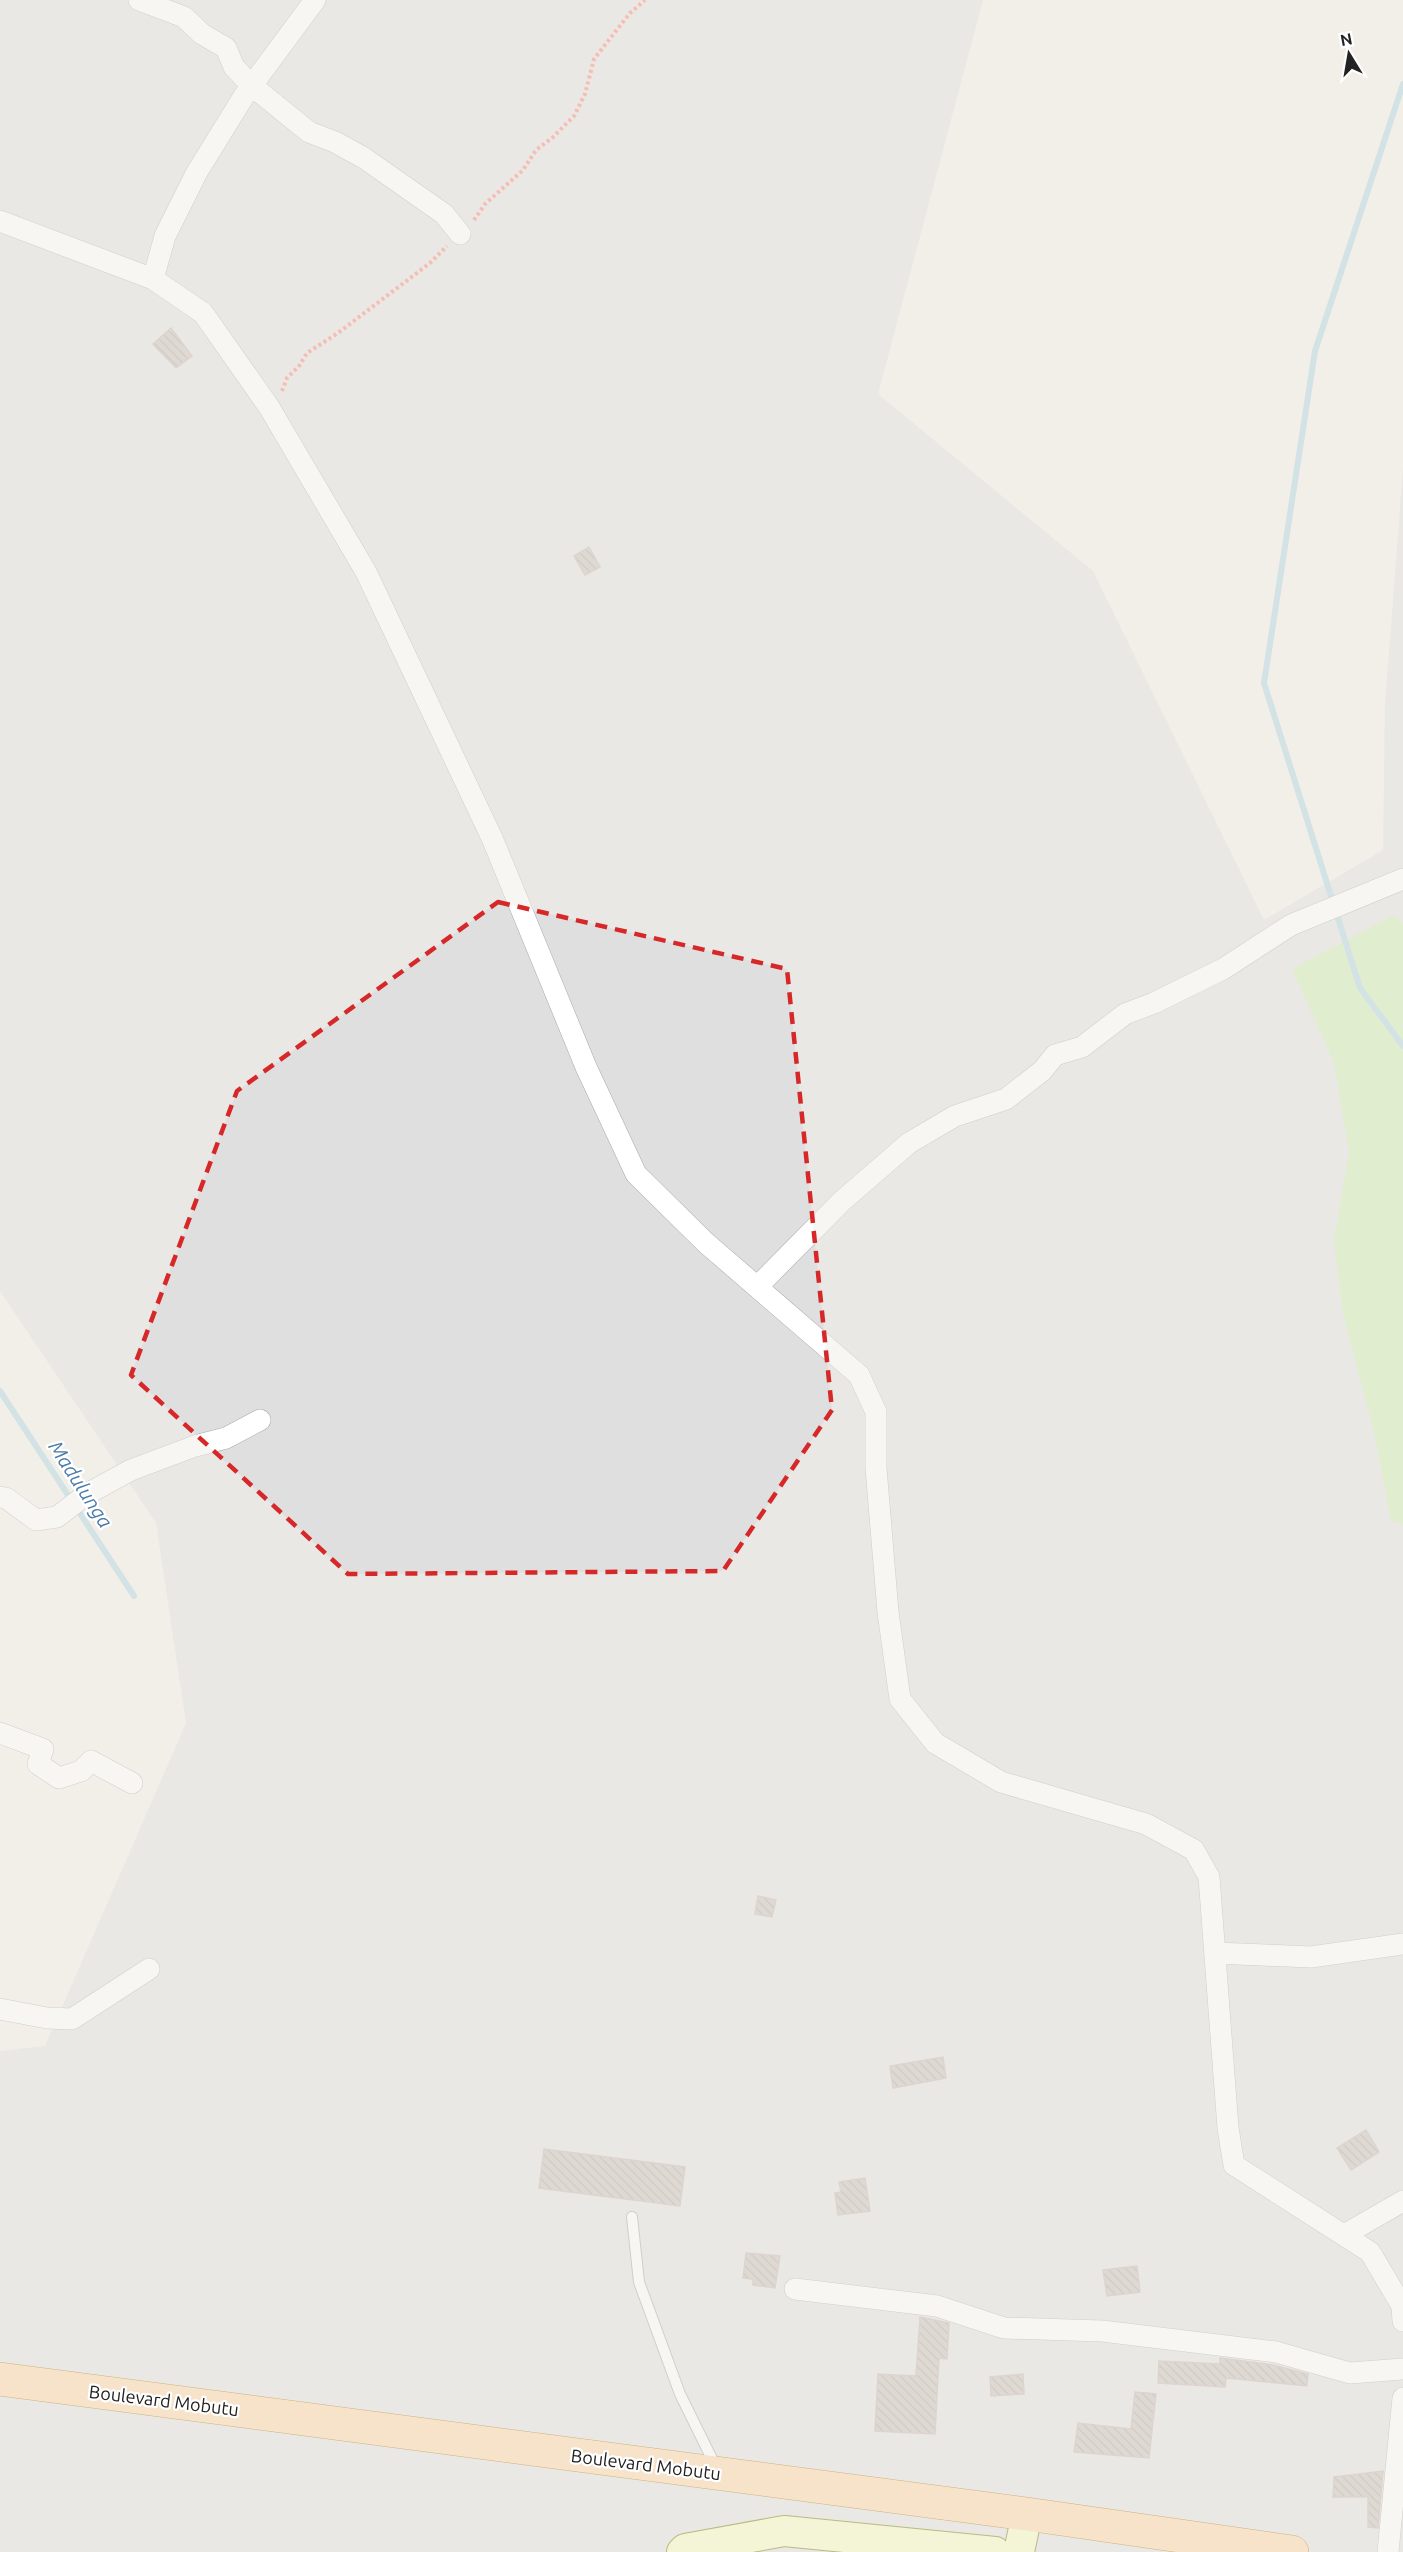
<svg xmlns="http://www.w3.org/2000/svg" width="1403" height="2552" font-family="Ubuntu,sans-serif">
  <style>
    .residential { fill: #e0dfdf }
    .grass { fill: #cdebb0 }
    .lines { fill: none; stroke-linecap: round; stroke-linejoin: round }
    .stream { stroke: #aad3df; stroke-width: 6 }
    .building { fill: url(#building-back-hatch); stroke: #c4b6ab; stroke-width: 1.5 }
    .lane-casing { stroke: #a9a9a9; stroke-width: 12 }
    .street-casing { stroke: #a9a9a9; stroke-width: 22 }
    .secondary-casing { stroke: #707d05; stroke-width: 32 }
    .primary-casing { stroke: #a06b00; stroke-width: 34 }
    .path { stroke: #fa8072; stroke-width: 4; stroke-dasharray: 3 3; stroke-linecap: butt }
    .lane { stroke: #fff; stroke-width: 10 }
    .street { stroke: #fff; stroke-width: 21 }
    .secondary { stroke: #f7fabf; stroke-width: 30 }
    .primary { stroke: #fcd6a4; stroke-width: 33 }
    .marked { fill: none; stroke: #d62828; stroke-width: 4.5; stroke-dasharray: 12 8; stroke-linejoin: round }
    .labels { text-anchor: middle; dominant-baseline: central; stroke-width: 4.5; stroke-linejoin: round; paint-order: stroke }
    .street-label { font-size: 18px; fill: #222; stroke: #fff }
    .water-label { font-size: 20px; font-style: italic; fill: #4a7aab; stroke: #fff }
  </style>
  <defs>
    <pattern id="building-back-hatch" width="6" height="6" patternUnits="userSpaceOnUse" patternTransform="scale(1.5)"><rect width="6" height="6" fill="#c7bfb8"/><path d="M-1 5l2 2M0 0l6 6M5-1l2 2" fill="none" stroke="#aba49e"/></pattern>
  </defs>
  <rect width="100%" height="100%" fill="#f2efe9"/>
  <!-- residential -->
  <path class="residential" d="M0 0H983L878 394 1093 571 1264 920 1383 850 1385 705 1403 469V2552H0V2051L45 2046 186 1723 156 1523 0 1291Z"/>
  <!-- grass -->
  <path class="grass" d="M1394 915 1403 924V1525L1391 1520 1374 1432 1343 1315 1334 1242 1349 1152 1334 1063 1292 969Z"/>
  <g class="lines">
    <!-- stream -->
    <path class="stream" d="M1403 84 1315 351 1264 683 1360 988 1403 1046
      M0 1391 134 1596"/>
  </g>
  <!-- building -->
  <path class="building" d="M171 328 192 356 176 368 153 344Z
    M589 547 600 567 585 575 574 556Z
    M758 1896 776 1900 772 1917 755 1914Z
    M943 2057 946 2078 893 2088 890 2066Z
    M1366 2130 1379 2152 1351 2170 1337 2148Z
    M544 2149 685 2167 680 2206 539 2188Z
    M865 2178 870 2211 838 2215 835 2193 841 2192 839 2182Z
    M746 2253 780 2256 775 2288 753 2285V2279L743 2278Z
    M1137 2266 1140 2292 1107 2296 1103 2270Z
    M920 2317 949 2323 947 2359 939 2358 935 2434 875 2431 878 2374 916 2376Z
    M1220 2358 1273 2365 1308 2374 1307 2386 1226 2378 1225 2387 1158 2383 1159 2361 1220 2364Z
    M1023 2374 1024 2394 991 2396 990 2377Z
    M1135 2392 1156 2394 1149 2458 1074 2452 1078 2423 1131 2429Z
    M1383 2471 1378 2528 1368 2527V2497H1333L1334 2477Z"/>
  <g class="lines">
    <!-- lane casing -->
    <g class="lane-casing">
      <path id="lane" d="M632 2217 639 2282 680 2394 716 2467"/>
    </g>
    <!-- street casing -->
    <g class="street-casing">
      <path id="street" d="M139 0 184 17 202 34 226 48 234 67 252 86 309 132 335 142 364 158 444 214 460 234
        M0 221 153 279 203 313 269 407 366 572 492 838 586 1067 636 1174 706 1243 859 1375 876 1412V1468L888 1612 900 1699 935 1743 1001 1782 1146 1824 1194 1850 1209 1877 1228 2128 1234 2165 1370 2252 1402 2306 1403 2321
        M153 279 165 236 197 172 244 96 315 0
        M757 1287 842 1201 909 1143 955 1116 1006 1099 1042 1071 1055 1055 1082 1047 1125 1014 1154 1003 1223 969 1291 925 1403 879
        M0 1497 6 1498 36 1520 57 1517 87 1494 131 1470 195 1446 226 1438 260 1420
        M0 1733 43 1749 38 1764 59 1778 81 1771 91 1761 132 1783
        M1215 1953 1311 1957 1403 1944
        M0 2009 47 2018 72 2019 149 1969
        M1344 2235 1403 2201
        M795 2289 937 2306 1004 2328 1102 2331 1276 2352 1350 2373 1403 2369
        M1388 2552 1403 2398"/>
    </g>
    <!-- secondary casing -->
    <g class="secondary-casing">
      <path id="secondary" d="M682 2552 685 2549 784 2531 995 2552
        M1019 2552 1027 2514"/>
    </g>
    <!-- primary casing -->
    <g class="primary-casing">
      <path id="primary" d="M0 2379 1027 2514 1292 2552"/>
    </g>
    <!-- path -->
    <path class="path" d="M474 220 485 204 523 170 536 150 552 138 574 116 585 94 594 59 630 13 645 0
      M282 391 287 378 299 366 307 353 338 333 430 263 447 246"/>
    <!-- lane -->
    <use href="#lane" class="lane"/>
    <!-- street -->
    <use href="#street" class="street"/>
    <!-- secondary -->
    <use href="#secondary" class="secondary"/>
    <!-- primary -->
    <use href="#primary" class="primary"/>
  </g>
  <!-- marked area -->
  <path d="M0 0H1403V2552H0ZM498 902 787 969 832 1410 723 1571 348 1574 131 1375 237 1091Z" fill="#f2efe9" fill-opacity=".55" fill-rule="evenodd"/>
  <path class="marked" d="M498 902 787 969 832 1410 723 1571 348 1574 131 1375 237 1091Z"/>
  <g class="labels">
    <!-- street labels -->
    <g class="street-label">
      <text transform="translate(164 2400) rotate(7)">Boulevard Mobutu</text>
      <text transform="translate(646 2464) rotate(7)">Boulevard Mobutu</text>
    </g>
    <!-- water labels -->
    <g class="water-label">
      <text transform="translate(81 1484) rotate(57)">Madulunga</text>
    </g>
  </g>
  <!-- north arrow -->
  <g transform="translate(1349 54) rotate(349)" stroke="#ffffff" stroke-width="4.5" paint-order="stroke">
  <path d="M0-4.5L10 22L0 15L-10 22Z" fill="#222222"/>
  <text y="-9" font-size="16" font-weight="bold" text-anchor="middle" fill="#222222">N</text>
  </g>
</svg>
